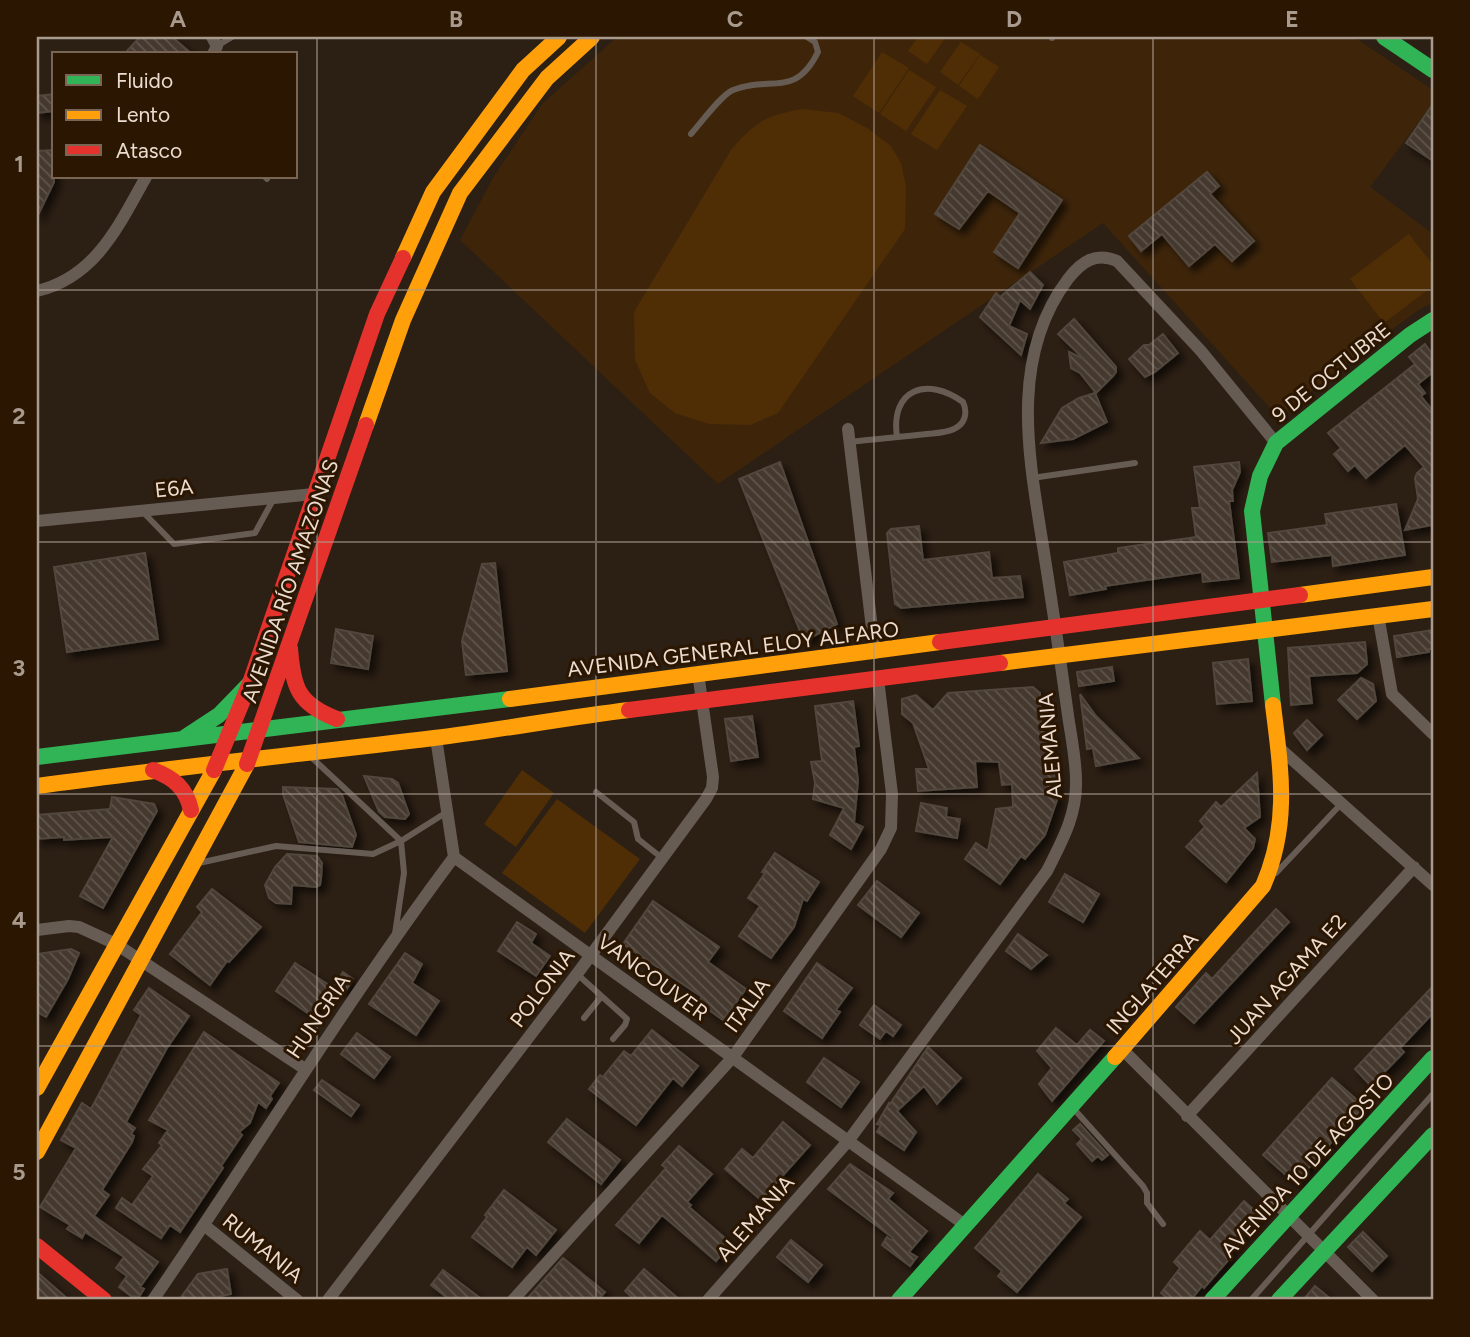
<svg xmlns="http://www.w3.org/2000/svg" width="1470" height="1337" font-family="Figtree,sans-serif">
  <style>
    .built { fill: #3e250a }
    .pitch { fill: #4f2e06 }
    .building { fill: url(#building-back-hatch); stroke: #51473d; stroke-width: 2; filter: url(#shadow) }
    .lines { fill: none; stroke-linecap: round; stroke-linejoin: round }
    .lane { stroke: #675c54; stroke-width: 6 }
    .street { stroke: #675c54; stroke-width: 12 }
    .fast { stroke: #30b455; stroke-width: 16 }
    .slow { stroke: #ff9f0a; stroke-width: 16 }
    .jam { stroke: #e5322d; stroke-width: 16 }
    .grid { fill: none; stroke: #a99a8e; stroke-width: 2; stroke-opacity: 0.55 }
    .labels { text-anchor: middle; dominant-baseline: central; stroke-width: 6; stroke-linejoin: round; paint-order: stroke }
    .street-label { font-size: 21px; fill: #ecdccf; stroke: #2b1601 }
    .neatline { fill: none; stroke: #a99a8e; stroke-width: 2.5 }
    .grid-label { font-size: 23px; text-anchor: middle; font-weight: bold; fill: #a99a8e }
  </style>
  <defs>
    <pattern id="building-back-hatch" width="6" height="6" patternUnits="userSpaceOnUse" patternTransform="scale(1.75)"><rect width="6" height="6" fill="#44392f"/><path d="M-1 5l2 2M0 0l6 6M5-1l2 2" fill="none" stroke="#5f554c"/></pattern>
    <filter id="shadow"><feDropShadow dx="5.5" dy="5.5" stdDeviation="3.5" flood-color="#0009"/></filter>
  </defs>
  <rect width="100%" height="100%" fill="#2c1f14"/>
  <!-- built -->
  <path class="built" d="M617 37H1354L1433 90V103L1370 187 1433 234V303L1420 309 1376 341 1278 417 1103 223 718 484 460 240 493 178 542 104Z"/>
  <!-- pitch -->
  <path class="pitch" d="M918 37H946L927 64 908 51Z
    M961 42 980 54 958 85 940 72Z
    M882 52 909 68 879 113 853 96Z
    M980 55 999 67 978 99 959 86Z
    M909 70 936 87 906 131 880 114Z
    M940 90 967 106 937 150 911 134Z
    M802 109 838 113 867 128 891 146 901 163 906 187 905 229 778 413 750 425 709 424 675 413 650 393 635 360 634 312 731 150C756 121 765 116 802 109Z
    M1409 234 1433 265V286L1384 323 1350 279Z
    M522 770 554 793 516 847 484 824Z
    M557 799 640 859 585 933 502 873Z"/>
  <!-- building -->
  <path class="building" d="M140 37H172L192 54H124Z
    M54 94V111L37 113V96Z
    M1433 104V161L1406 143Z
    M980 145 1062 200 1018 268 994 252 1020 213 988 191 959 229 935 214Z
    M54 150V182L37 217V151Z
    M1207 172 1219 186 1210 194 1254 241 1232 261 1215 244 1189 266 1162 234 1141 251 1129 236Z
    M1030 272 1043 285 1030 309 1020 300 1009 326 1027 334 1021 355 980 317 996 293 1000 297Z
    M1074 319 1116 367V372L1113 376 1096 393 1080 373 1071 368 1069 352 1084 359 1058 334Z
    M1163 334 1178 353 1155 372 1145 377 1129 359 1144 345H1149Z
    M1425 344 1433 355V372L1418 384 1425 393 1421 396 1433 411V525L1405 530 1418 499 1415 478 1417 473 1424 467 1405 445 1366 478 1355 465 1348 471 1334 454 1341 448 1328 433 1415 364 1409 357Z
    M1095 393 1107 422 1073 439 1041 443 1062 408 1079 398Z
    M780 462 837 624 804 641 739 479Z
    M1239 462 1240 472 1232 490 1233 501H1229L1239 578 1203 582 1202 572 1105 586 1106 589 1070 595 1064 562 1118 553V548L1196 537 1192 508H1200L1194 467Z
    M1396 504 1405 555 1333 566 1332 555 1272 562 1268 533 1327 525 1325 514Z
    M919 526 923 560 989 552 992 578 1020 576 1023 597 901 608 895 604 887 533 891 529Z
    M145 553 158 639 67 652 54 567Z
    M495 563 507 671 466 675 462 641 482 564Z
    M336 629 373 636 368 669 331 663Z
    M1433 630V649H1429V652L1397 657 1394 636Z
    M1365 642 1367 664 1357 673 1309 676 1312 703 1291 705 1288 648Z
    M1248 659 1252 701 1217 704 1213 663Z
    M1112 667 1114 681 1079 686 1077 672Z
    M1361 678 1373 684 1376 701 1357 719 1338 700Z
    M1033 687 1040 693 1042 732H1049L1050 762 1053 761 1057 800 1045 835 1025 859 1021 856 1000 884 965 859 976 843 988 851 996 809 1013 807 1012 784 1002 785 999 762 975 761 977 787 918 791 916 769H929L913 723 902 714V699L916 695 933 710 948 693Z
    M1080 694 1096 716 1139 758 1096 766 1093 748 1087 749Z
    M853 701 859 746 854 747 858 781 854 823 863 827 851 849 830 835 844 808 813 799 815 783 811 762 822 761 815 706Z
    M752 716 758 757 731 761 725 719Z
    M1307 720 1322 735 1307 750 1294 733Z
    M1257 773 1260 817 1244 828 1255 839 1253 848 1226 882 1186 847 1205 827 1200 821 1216 802 1221 807Z
    M364 776 392 779 398 783 409 814 405 819 385 817 379 812Z
    M283 787 337 789 342 795 356 835 352 847 299 842 283 794Z
    M112 797 154 804 157 811 103 908 80 896 113 837 64 840V837L37 839V815L110 809Z
    M921 803 947 808 946 817 960 819 957 838 916 831Z
    M775 853 819 882 807 901 803 899 794 927 771 958 739 936 760 906 748 898 765 873 762 872Z
    M287 854 317 856 322 863 321 879 320 885 316 887 292 885 291 904 276 903 269 898 265 885 275 867Z
    M1065 874 1099 894 1083 922 1049 902Z
    M877 881 919 913 901 937 858 905Z
    M212 889 261 927 229 962 227 961 210 985 170 954 202 912 197 907Z
    M653 901 719 947 708 962 746 989 723 1020 698 1002 702 997 623 944Z
    M1276 909 1289 922 1194 1023 1176 1007 1206 973 1212 979Z
    M517 922 536 934 531 943 550 956 536 976 498 951Z
    M1018 934 1047 955 1031 969 1006 951Z
    M71 949 79 953 68 979 46 1017 37 1012V954Z
    M405 953 422 964 412 983 439 1001 416 1035 369 1004Z
    M295 963 332 987 312 1016 276 991Z
    M817 963 852 988 836 1010 840 1012 822 1038 784 1011Z
    M343 972 353 979 345 992 335 985Z
    M1433 986V1013L1400 1048 1404 1052 1371 1086 1355 1069Z
    M149 988 189 1016 167 1048 126 1122 135 1128 131 1134 134 1136 132 1142 102 1190 109 1195 94 1216 158 1262 140 1287 144 1289 139 1297 131 1296 119 1287 127 1276 116 1268 124 1257 85 1232 82 1238 67 1229 70 1225 40 1207 76 1148 61 1140 82 1103 91 1109 141 1015 134 1010Z
    M874 1005 901 1025 893 1036 886 1031 880 1039 860 1025Z
    M1056 1028 1077 1045 1090 1030 1104 1041 1052 1101 1039 1084 1052 1068 1037 1051Z
    M652 1030 698 1066 682 1086 673 1078 636 1125 589 1089 600 1075 603 1077 624 1051 631 1056Z
    M204 1032 279 1083 270 1096 272 1099 266 1108 258 1102 250 1123 239 1132 242 1135 221 1166 223 1168 180 1232 170 1225 161 1238 116 1208 122 1198 132 1205 153 1176 143 1169 162 1145 159 1143 168 1130 149 1120Z
    M357 1033 390 1057 374 1078 341 1054Z
    M928 1047 961 1078 937 1104 924 1086 897 1111 916 1132 904 1150 877 1132 881 1125 877 1124 889 1103 890 1104Z
    M824 1058 859 1082 841 1107 807 1082Z
    M1332 1078 1364 1106 1295 1183 1263 1155Z
    M322 1080 359 1105 351 1116 314 1090Z
    M567 1119 620 1160 601 1184 548 1142Z
    M783 1122 810 1145 761 1200 725 1169 742 1149 753 1158Z
    M1080 1124 1108 1155 1102 1160 1098 1156 1092 1161 1077 1144 1082 1139 1073 1130Z
    M679 1146 712 1174 687 1202 691 1205 689 1207 731 1243 716 1261 662 1215 639 1243 616 1225 666 1168 662 1165Z
    M850 1164 893 1193 888 1199 927 1231 909 1252 917 1257 910 1266 882 1245 887 1237 891 1240 893 1238 828 1189Z
    M1038 1174 1068 1199 1064 1203 1081 1217 1017 1292 998 1276 1002 1271 975 1248Z
    M504 1190 556 1230 536 1255 527 1247 512 1267 472 1237 487 1217 485 1215Z
    M1244 1201 1260 1215 1227 1253 1231 1257 1204 1288 1202 1286 1191 1300H1170L1161 1293 1180 1268 1174 1262 1200 1231 1210 1240Z
    M1363 1232 1387 1256 1372 1271 1348 1247Z
    M791 1240 822 1265 808 1282 777 1257Z
    M563 1258 605 1292 598 1300H526Z
    M227 1269 231 1294 202 1300H179L198 1274Z
    M644 1269 680 1300H635L625 1291Z
    M443 1270 483 1300H450L431 1285Z
    M37 1272 69 1300H37Z
    M1315 1286 1332 1300H1303Z"/>
  <g class="lines">
    <!-- lane -->
    <path class="lane" d="M1052 38V37
      M217 46 232 37
      M691 134C701 123 721 95 733 90 770 75 795 99 818 52L815 42 807 37
      M265 177 267 179
      M849 442C875 439 901 437 927 434 935 433 946 433 954 429 965 424 968 413 963 402 927 376 890 389 897 437
      M1032 478 1135 463
      M143 512 174 544 255 533 273 500
      M309 755 401 841 404 873 395 934
      M596 792 634 822 638 839 662 858
      M199 863 276 846 373 854 401 841 447 812
      M1276 873 1342 803
      M577 974 627 1019 625 1025 613 1039
      M584 1018 601 997
      M1073 1108 1143 1186 1147 1193V1203L1163 1224
      M1251 1300 1433 1094"/>
    <!-- street -->
    <path class="street" d="M212 37 217 46 213 54
      M37 291C96 277 119 225 146 177
      M848 429 875 653
      M37 521 314 494
      M1378 615 1392 694 1433 734
      M1277 746 1433 885
      M454 857 965 1225
      M37 930 69 926 79 927 116 944 305 1069
      M1122 1049 1373 1300
      M1187 1116 1414 867
      M204 1225 297 1300
      M153 1300C254 1153 347 1000 454 857L436 738
      M328 1300 577 974 706 799 712 788 713 777 698 673
      M513 1300 733 1057 881 849 891 828 892 794 878 679
      M708 1300 849 1140 1047 871C1062 841 1077 815 1076 781 1076 757 1070 732 1067 708 1059 651 1051 596 1042 540 1028 452 1010 356 1068 279 1082 261 1096 252 1117 261L1201 351 1276 443"/>
    <!-- fast -->
    <path class="fast" d="M1384 37 1433 70
      M1273 705 1252 511 1260 476 1276 443 1410 335 1433 320
      M184 738 219 715 250 683
      M37 757 510 699
      M899 1300 1115 1057
      M1212 1300 1433 1058
      M1279 1300 1433 1135"/>
    <!-- slow -->
    <path class="slow" d="M403 258 433 192 523 70 559 37
      M366 425 403 320 460 193 547 78 592 37
      M1300 595 1433 577
      M1000 663 1433 609
      M510 699 940 642
      M37 786C169 768 302 754 434 738 499 730 564 718 629 710
      M1115 1057 1263 886C1290 824 1281 770 1273 705
      M37 1088 214 770
      M37 1152 247 764"/>
    <!-- jam -->
    <path class="jam" d="M940 642 1300 595
      M290 648C293 688 298 704 337 719
      M629 710 1000 663
      M247 764 366 425
      M153 770C174 778 186 788 191 810
      M214 770 250 683 377 314 403 258
      M37 1246 104 1300"/>
  </g>
  <!-- grid -->
  <path class="grid" d="M317 37V1300M596 37V1300M874 37V1300M1153 37V1300M37 290H1433M37 542H1433M37 794H1433M37 1046H1433"/>
  <g class="labels">
    <!-- street labels -->
    <g class="street-label">
      <text transform="translate(1331 372) rotate(-39)">9 DE OCTUBRE</text>
      <text transform="translate(174 488) rotate(-6)">E6A</text>
      <text transform="translate(290 581) rotate(-71)">AVENIDA RÍO AMAZONAS</text>
      <text transform="translate(733 649) rotate(-7)">AVENIDA GENERAL ELOY ALFARO</text>
      <text transform="translate(1050 746) rotate(-95)">ALEMANIA</text>
      <text transform="translate(653 977) rotate(36)">VANCOUVER</text>
      <text transform="translate(1286 979) rotate(-48)">JUAN AGAMA E2</text>
      <text transform="translate(1152 983) rotate(-49)">INGLATERRA</text>
      <text transform="translate(542 988) rotate(-53)">POLONIA</text>
      <text transform="translate(747 1005) rotate(-54)">ITALIA</text>
      <text transform="translate(318 1016) rotate(-56)">HUNGRIA</text>
      <text transform="translate(1307 1165) rotate(-47)">AVENIDA 10 DE AGOSTO</text>
      <text transform="translate(755 1218) rotate(-49)">ALEMANIA</text>
      <text transform="translate(263 1248) rotate(39)">RUMANIA</text>
    </g>
  </g>
  <!-- border -->
  <rect width="1470" height="1337" fill="none" stroke="#2b1601" stroke-width="77"/>
  <!-- legend -->
  <rect x="52" y="52" width="245" height="126" fill="#2b1601" stroke="#786553" stroke-width="2"/>
  <rect x="66" y="75" width="35" height="10" fill="#30b455" stroke="#786553" stroke-width="2"/>
  <text x="116" y="88" font-size="21" fill="#ecdccf">Fluido</text>
  <rect x="66" y="110" width="35" height="10" fill="#ff9f0a" stroke="#786553" stroke-width="2"/>
  <text x="116" y="122" font-size="21" fill="#ecdccf">Lento</text>
  <rect x="66" y="145" width="35" height="10" fill="#e5322d" stroke="#786553" stroke-width="2"/>
  <text x="116" y="158" font-size="21" fill="#ecdccf">Atasco</text>
  <rect x="38" y="38" width="1394" height="1260" class="neatline"/>
  <g class="grid-label">
    <text x="178" y="27">A</text>
    <text x="456" y="27">B</text>
    <text x="735" y="27">C</text>
    <text x="1014" y="27">D</text>
    <text x="1292" y="27">E</text>
    <text x="19" y="172">1</text>
    <text x="19" y="424">2</text>
    <text x="19" y="676">3</text>
    <text x="19" y="928">4</text>
    <text x="19" y="1180">5</text>
  </g>
</svg>
